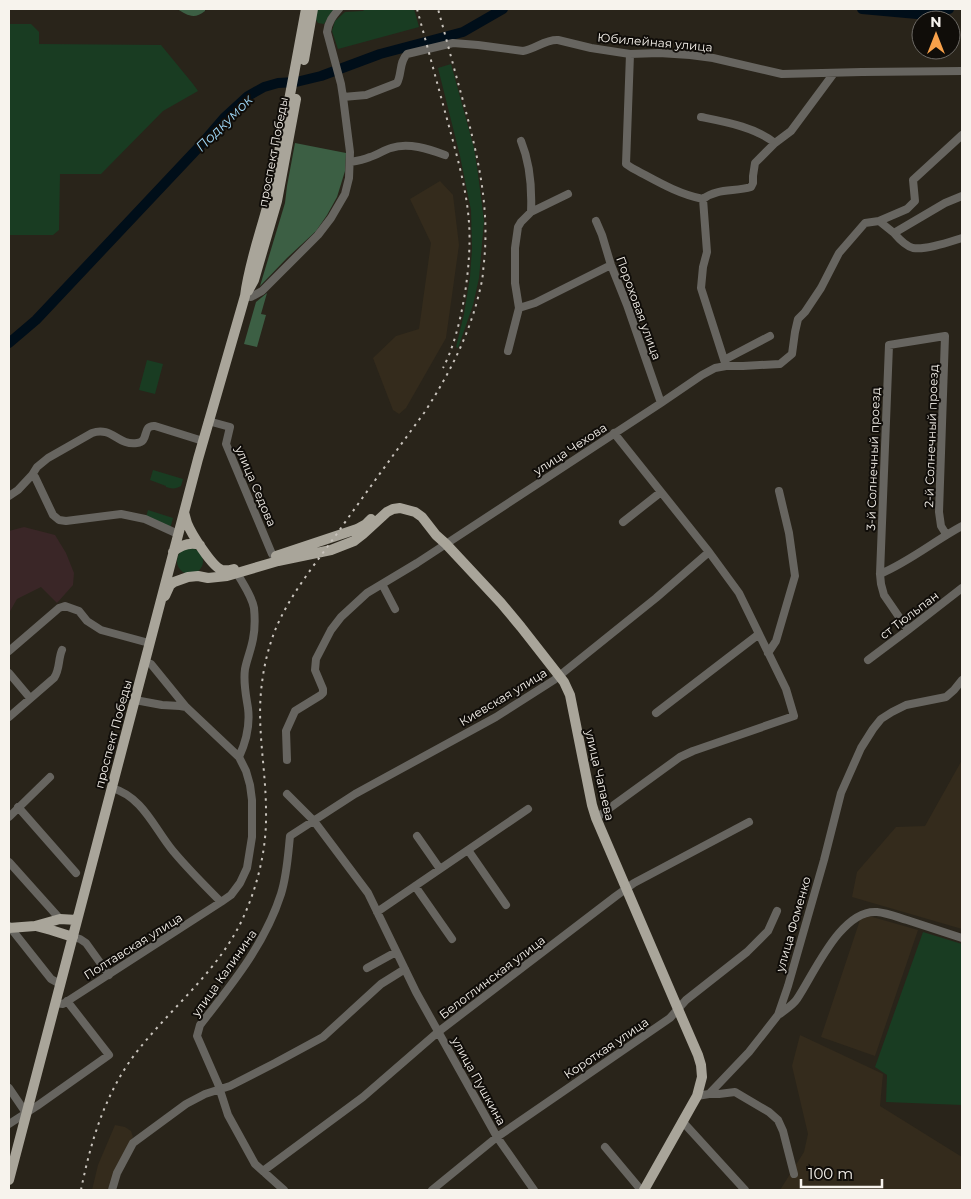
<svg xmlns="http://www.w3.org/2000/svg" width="971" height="1199" font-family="Montserrat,sans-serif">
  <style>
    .built { fill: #342b1c }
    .education { fill: #3a2627 }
    .green { fill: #193c22 }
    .forest { fill: #3c5f44 }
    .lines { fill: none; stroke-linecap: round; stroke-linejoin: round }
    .river { stroke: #000e19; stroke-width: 10 }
    .minor { stroke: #676560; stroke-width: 8 }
    .major { stroke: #a9a59a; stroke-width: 10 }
    .rail { stroke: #c8c3bc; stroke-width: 2; stroke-dasharray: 2.5 5; stroke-linecap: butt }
    .labels { text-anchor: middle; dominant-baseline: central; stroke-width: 4; stroke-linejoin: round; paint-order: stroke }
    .street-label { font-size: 12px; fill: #f7f3ed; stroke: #100d09 }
    .water-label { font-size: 14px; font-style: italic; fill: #9ed6f6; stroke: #100d09 }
  </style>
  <rect width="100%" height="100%" fill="#29241a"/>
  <!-- built -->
  <path class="built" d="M440 181 453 195 459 245 446 338 406 408 399 414 393 410 373 358 396 336 419 329 431 243 410 199Z
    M962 760V929L852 897 857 872 896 827 925 826Z
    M862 914 918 930 875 1056 821 1037Z
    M800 1035 883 1074 880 1106 962 1157V1190H780L804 1152 808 1134 792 1066Z
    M115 1125 125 1127 131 1131 133 1137 121 1158 108 1190H92L98 1165Z"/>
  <!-- education -->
  <path class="education" d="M24 527 55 535 66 553 74 573 73 585 57 603 41 587 17 599 9 613V531Z"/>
  <!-- green -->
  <path class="green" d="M309 9H334L324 24 318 23Z
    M365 9H414L419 27 338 49 332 31 335 21 345 12 363 11Z
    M9 24H31L39 32V44L161 45 193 84 198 91 163 111 101 174H60L59 230 53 235H9Z
    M451 64 474 148 478 174 484 221 479 278 473 305 458 348 456 347 464 314 470 277 472 249 471 210 460 156 438 68Z
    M147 360 163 364 155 394 139 390Z
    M153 470 183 479 181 486C176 489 172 489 166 487V486L150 480Z
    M148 510 173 518 170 529 146 517Z
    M177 561a13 13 0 1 1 26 0a13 13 0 1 1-26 0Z
    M923 932 962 944V1105L886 1102 887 1075 875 1067Z"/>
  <!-- forest -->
  <path class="forest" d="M177 9H205V11C194 20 187 15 177 9Z
    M295 143 346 153 345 171 337 197 327 215 316 231 287 258 260 286 285 203 287 186Z
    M267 293 261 314 266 315 257 347 244 344 256 302Z"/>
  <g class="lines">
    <!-- river -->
    <path class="river" d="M862 9 928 15 949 9
      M9 343 36 320 199 147 224 118 248 96 264 87 278 83 296 82 321 76 380 54 463 32 503 9"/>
    <!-- minor -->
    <path class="minor" d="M630 54 626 164 632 168C655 180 677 194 703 199 717 188 735 192 751 187L753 183V176L755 163 775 143 791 131 834 73
      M343 97 366 95 397 83C402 74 399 62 407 54L453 43 478 45 523 51C535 49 546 39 558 40L591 48 630 54 659 53 690 55 713 58 782 74 862 72 962 71
      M701 117C726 122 755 127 775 143
      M350 162C357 161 363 160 370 157 377 155 384 150 391 148 408 142 429 149 445 155
      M703 199 707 252 703 267 701 288 726 366
      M531 212 568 194
      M596 221 602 235 611 265 627 305 661 403
      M879 221 894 233 945 203 962 196
      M894 233C899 239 906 246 913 248 927 250 949 242 962 238
      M245 296 251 297 262 291 318 235 331 218 345 194 349 178 350 152 343 97 341 84 327 32C328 22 333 16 339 9
      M519 308 535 303 611 265
      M508 351 519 308 515 283V248L518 227 521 222 531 212C532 189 530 163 521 141
      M724 360 770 336
      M208 421 230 427 226 444 272 554
      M32 475 35 477 53 515 59 520 66 521 121 514 145 519 178 534
      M9 496 18 490 32 475 37 467 48 458 92 433C112 426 118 446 137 443 150 442 141 425 155 426L203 441
      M623 522 661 492
      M237 573C243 584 252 596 254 608 255 618 255 629 253 639 251 650 247 659 245 669 243 683 246 695 248 708 250 724 246 742 239 757
      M880 574C909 562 934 541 962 526
      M382 584 395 609
      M908 630 884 595 881 584 880 574 889 345 945 336 939 512 941 526 946 534
      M9 651 59 608 65 606 79 611 87 621 101 630 149 643
      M768 653 776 641 795 576 789 533 779 491
      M868 660 908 630 962 588
      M9 673 30 698
      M135 700 162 705 180 706 186 707
      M656 713 759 634
      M9 717 54 678C60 670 58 659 62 650
      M287 760 286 731 295 711 321 695 323 693V689L315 670 316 659 331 630 341 617 367 593 417 563 661 403 702 375 715 368 726 366H743L780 364 792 354 795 332 798 319 805 312 821 288 839 253 865 223 879 221 907 209 915 201 913 180 962 135
      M112 788C143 797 154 828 173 851 188 869 205 886 221 902
      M287 794 314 821 368 893 416 992 497 1137 534 1190
      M18 807 76 873
      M9 817 50 777
      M596 818 680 757 693 751 794 716 786 689 739 593 709 552 614 433
      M417 836 440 869
      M468 850 506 905
      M9 862 60 919
      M415 886 452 939
      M377 912 528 809
      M9 926 51 979 60 984
      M73 937 80 939 86 943 109 975
      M367 968 396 952
      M55 1003 63 1004 221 902 231 895 240 883 247 868 252 837V800L250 785 246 771 239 757 186 707 151 664 145 662
      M780 1014C786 1009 793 1005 797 999 814 974 841 909 877 912 887 913 897 917 907 920 925 926 944 932 962 938
      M9 1088 26 1113
      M709 1094H719L735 1092 769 1112 778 1120 783 1131 794 1174
      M697 1096 709 1094 749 1052 778 1015 788 986 824 860 841 793 861 748 873 729 881 719 892 712 906 705 946 697 954 690 962 680
      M682 1121 745 1190
      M9 1124 37 1106 109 1055 67 1001
      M605 1147 641 1190
      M263 1171 363 1097 438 1032 616 896 634 883 749 822
      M112 1190 117 1173 133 1143 186 1104 205 1094 230 1086 275 1063 323 1037 381 984 405 969
      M284 1190 255 1164 228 1115 218 1084 197 1036 200 1025C232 984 265 944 281 894 287 875 288 855 290 836L355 794 496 717 554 680 656 598 709 552
      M432 1190 497 1137 670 1018 686 1000 747 952 768 931 777 911"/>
    <!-- major -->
    <path class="major" d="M304 60 313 9
      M248 291 254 280 277 201 296 99
      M184 512C185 516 186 520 187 523 191 533 212 567 222 570 226 571 230 570 234 569
      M173 552C181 545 190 542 200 545
      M276 556 357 529 366 524 371 519
      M165 596 170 585 174 582 188 577 198 576 208 578 227 576 278 561 331 550 354 541 363 534 387 512 393 509 400 508 415 512 422 517 436 535 446 544 501 603 521 627 564 682 570 695 592 805 596 818 678 1009 698 1055 701 1065 702 1077 697 1096 644 1190
      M36 926 51 930 73 937
      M9 928 35 926 60 919 77 920
      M9 1180 198 459 245 296C249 263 261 232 269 200 283 136 294 73 306 9"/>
    <!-- rail -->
    <path class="rail" d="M417 9C428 49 439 90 450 130 458 160 467 192 469 223 472 264 462 332 443 368
      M81 1190C91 1140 106 1090 139 1049 174 1005 219 970 243 918 258 885 267 848 266 811 266 768 256 726 262 683 264 665 269 645 276 628 290 595 315 564 336 535 365 494 394 454 424 413 450 373 471 332 481 285 483 278 483 270 484 262 490 205 477 152 462 97 454 68 446 38 438 9"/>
  </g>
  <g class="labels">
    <!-- street labels -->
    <g class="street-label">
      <text transform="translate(655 42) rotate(5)">Юбилейная улица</text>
      <text transform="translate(273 152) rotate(-79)">проспект Победы</text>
      <text transform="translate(639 308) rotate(70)">Пороховая улица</text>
      <text transform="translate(931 436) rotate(-88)">2-й Солнечный проезд</text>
      <text transform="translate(570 449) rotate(-33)">улица Чехова</text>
      <text transform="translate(873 459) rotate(-88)">3-й Солнечный проезд</text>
      <text transform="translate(256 486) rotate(67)">улица Седова</text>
      <text transform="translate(909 615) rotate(-37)">ст Тюльпан</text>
      <text transform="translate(503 697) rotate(-31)">Киевская улица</text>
      <text transform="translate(113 734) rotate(-75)">проспект Победы</text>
      <text transform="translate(600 775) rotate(77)">улица Чапаева</text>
      <text transform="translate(793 924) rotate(-74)">улица Фоменко</text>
      <text transform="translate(133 946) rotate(-32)">Полтавская улица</text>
      <text transform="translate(224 973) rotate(-55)">улица Калинина</text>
      <text transform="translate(492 977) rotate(-37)">Белоглинская улица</text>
      <text transform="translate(606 1048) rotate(-34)">Короткая улица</text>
      <text transform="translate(479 1081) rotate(61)">улица Пушкина</text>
    </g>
    <!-- water labels -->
    <g class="water-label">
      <text transform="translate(224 123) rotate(-45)">Подкумок</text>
    </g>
  </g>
  <!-- border -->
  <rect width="971" height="1199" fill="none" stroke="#f7f3ed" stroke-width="20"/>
  <!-- north arrow -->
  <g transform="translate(936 35)"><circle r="24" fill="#100d09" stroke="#6c6964"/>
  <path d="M0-4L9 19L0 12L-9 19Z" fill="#f8a14a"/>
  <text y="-8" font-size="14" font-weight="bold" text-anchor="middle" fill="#f7f3ed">N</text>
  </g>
  <!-- scale -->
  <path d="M801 1179v8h81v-8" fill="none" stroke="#f7f3ed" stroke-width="2.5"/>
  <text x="808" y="1179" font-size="15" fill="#f7f3ed" stroke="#100d09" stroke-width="4" paint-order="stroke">100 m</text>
</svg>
